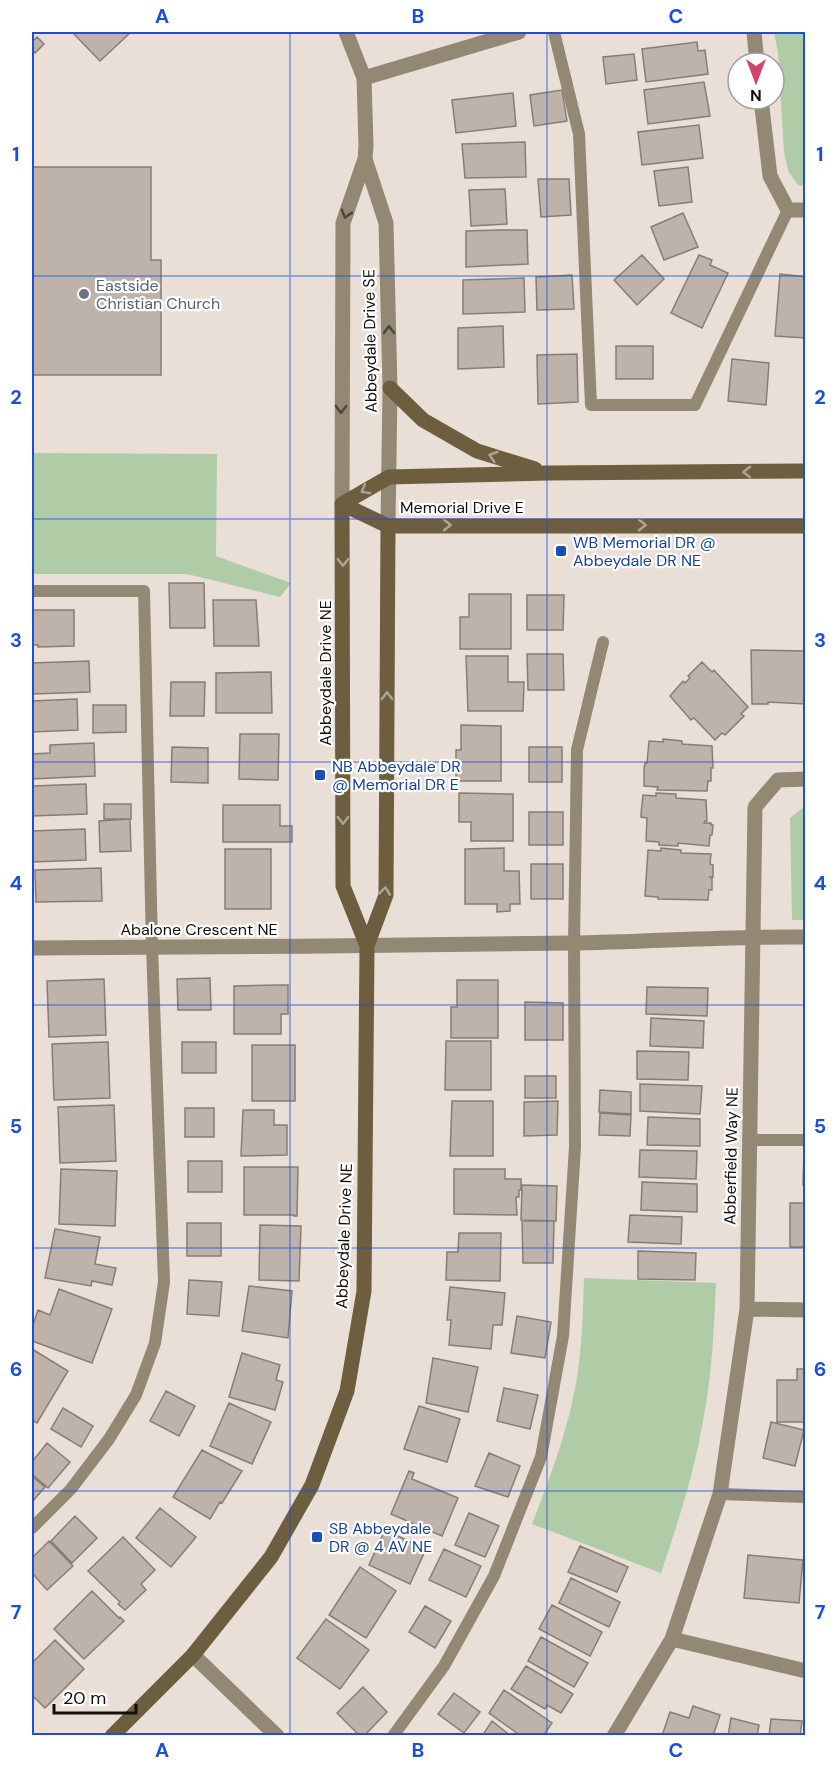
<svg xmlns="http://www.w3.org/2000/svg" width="837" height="1767" font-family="'DM Sans',sans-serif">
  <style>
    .green { fill: #afcca6 }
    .building { fill: #bdb3aa; stroke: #867e75; stroke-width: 1.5 }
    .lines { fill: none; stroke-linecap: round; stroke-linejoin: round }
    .lane { stroke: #928873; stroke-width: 12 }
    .street { stroke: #928873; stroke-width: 15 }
    .secondary { stroke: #6c5e3e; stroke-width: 15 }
    .oneway { stroke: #4c463a }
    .oneway2 { stroke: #aea695 }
    .grid { fill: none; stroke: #1d4ed8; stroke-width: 1.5; stroke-opacity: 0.55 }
    .worship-dot { fill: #6b7280; stroke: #fff; stroke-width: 2 }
    .transit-dot { fill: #1a4fb4; stroke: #fff; stroke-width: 2 }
    .labels { text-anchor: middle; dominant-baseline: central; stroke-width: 4.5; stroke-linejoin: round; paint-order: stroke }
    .worship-label { font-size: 16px; fill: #5b616d; stroke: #fff; text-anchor: start }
    .street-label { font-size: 16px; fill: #13100c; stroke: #fff }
    .transit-label { font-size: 16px; fill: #164399; stroke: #fff; text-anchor: start }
    .neatline { fill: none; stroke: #1d4ed8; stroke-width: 2 }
    .grid-label { font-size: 20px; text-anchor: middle; font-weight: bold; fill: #1d4ed8 }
  </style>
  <rect width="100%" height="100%" fill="#e9dfd6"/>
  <!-- green -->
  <path class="green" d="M774 32H805V187L798 185 788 171 784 152 778 53Z
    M32 453 217 454 216 556 291 583 280 597 187 574H32Z
    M805 806V920H792L790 818Z
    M584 1278 716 1283C714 1329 712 1376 703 1421 694 1473 678 1523 661 1573L532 1524C550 1479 567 1432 576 1384 582 1349 583 1313 584 1278Z"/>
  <!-- building -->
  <path class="building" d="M72 32H131L100 61Z
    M37 37 44 44 35 53 32 49V42Z
    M697 42 698 51 705 50 708 74 646 82 642 49Z
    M634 54 637 80 606 84 603 57Z
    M704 82 710 116 648 124 644 90Z
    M562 90 567 121 534 126 530 95Z
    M513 93 516 126 456 133 452 100Z
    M699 125 703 158 642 165 638 132Z
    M525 142 526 177 465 178 462 144Z
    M32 167H151V260H161V375H32Z
    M688 167 692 202 659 206 654 171Z
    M538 179H569L571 215 541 217Z
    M505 189 507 224 471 226 469 190Z
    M683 213 698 247 664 260 651 227Z
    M499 230H527L528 264 466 267V231Z
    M642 255 664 279 637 305 614 280Z
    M699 255 712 260 710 265 728 273 702 328 671 313Z
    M780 274 806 277V338L775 336Z
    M572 275 574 309 537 310 536 277Z
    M524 278 525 312 463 314V280Z
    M503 326 504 367 458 369V328Z
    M616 346H653V379H616Z
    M577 354 578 402 538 404 537 355Z
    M732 359 769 363 766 405 728 401Z
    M169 583H204L205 628H170Z
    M469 594H511V649H460V617H469Z
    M527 595H564L563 630H527Z
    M213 600H256L259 646H214Z
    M32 610H74V646L38 647V645H32Z
    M751 650 806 651V704L768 702V704H752Z
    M527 654H563L564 690H528Z
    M466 656H508V682H524L523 711H468Z
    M89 661 90 692 32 694V663Z
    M702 662 712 672 714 670 748 707 741 714 744 716 725 735 722 733 715 740 694 718 691 720 670 696 683 681 685 683 690 678 688 676Z
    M271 672 272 713H216V673Z
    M171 682H205L204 716H170Z
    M77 699 78 730 32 732V701Z
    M93 705H126V732L93 733Z
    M461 725 501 726V781H456V750H461Z
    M240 734H279L278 780 239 779Z
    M663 739 682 741V744L712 746 713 768H711V781H708L707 791 657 790 658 787 644 786V768L645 763H647L649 741 663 742Z
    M94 743 95 776 32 779V754L50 753V745Z
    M172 747 208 748V783L171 782Z
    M529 747H562V782H529Z
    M86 784 87 814 32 816V786Z
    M459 793 513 794V841H471V822H459Z
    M656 793 676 794V798L706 800 707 821H705L704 823H711V825H713L712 835H710L709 846 678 843V846L659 845V842L646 841 647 818 641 817V814L643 795 656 796Z
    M104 804H131V819H104Z
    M223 805H280V826H292V842H223Z
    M529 812H563V845H529Z
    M130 819 131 851 100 852 99 821Z
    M85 829 86 860 32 862V831Z
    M504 848V871H519L520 904H510V911L497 912V904H465V849Z
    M661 848 681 850V853L711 854 710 864 713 865V877H709L712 878V890H709L708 900 658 899V897L645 896 648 850 661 851Z
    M225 849H271V909H225Z
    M531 864H563V899H531Z
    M101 868 102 901 36 902 35 870Z
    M210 978 211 1010H178L177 979Z
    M104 979 106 1035 49 1037 47 981Z
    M457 980H498V1038H451V1007H457Z
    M279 985H288V1014H281V1034H234V986Z
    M647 987 708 988 707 1016 646 1014Z
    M525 1002 563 1003V1040H525Z
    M651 1018 704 1021 703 1048 650 1046Z
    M446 1041H491V1090H445Z
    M108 1042 110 1098 54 1100 52 1044Z
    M182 1042H216V1073H182Z
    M252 1045H295V1101H252Z
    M637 1051 689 1052 688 1080 637 1079Z
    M525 1076H556V1098H525Z
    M640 1084 702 1086 700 1114 640 1111Z
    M600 1090 631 1092V1114L599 1112Z
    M452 1101H493V1156H450Z
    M558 1101 557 1135 524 1136V1102Z
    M114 1105 116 1161 60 1163 58 1107Z
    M185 1108H214V1137H185Z
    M243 1110H274V1125H287V1155L241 1156Z
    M600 1113 631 1115 630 1136 599 1135Z
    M648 1117 700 1119V1146L647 1145Z
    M640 1150 697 1151 696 1179 639 1177Z
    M804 1154H806V1185H803Z
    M188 1161H222V1192H188Z
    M244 1167H298L297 1216H294V1215H244Z
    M61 1169 117 1171 115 1226 59 1224Z
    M454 1169H505V1179H521V1190H519V1197H516L517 1215 454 1214Z
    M642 1182 697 1184V1212L641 1210Z
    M522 1185 557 1186 556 1221 521 1220Z
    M790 1203H806V1253L804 1247H790Z
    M630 1215 682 1217 681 1244 628 1242Z
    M522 1221H554L553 1263H523Z
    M187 1223H221V1256H187Z
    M260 1225 301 1226 299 1281 259 1280Z
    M55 1229 100 1237 95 1264 116 1268 112 1285 92 1281 91 1286 45 1278Z
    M459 1233H501L500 1281 446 1280 447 1252H458Z
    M638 1251 696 1253 695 1280 638 1279Z
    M189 1280 222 1282 219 1316 187 1314Z
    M249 1286 292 1291 288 1338 242 1331Z
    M450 1287 505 1293 502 1325H493L491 1349 449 1345 451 1320H447Z
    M59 1289 112 1309 92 1363 32 1341V1328L38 1310 50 1315Z
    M517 1316 551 1322 545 1358 511 1353Z
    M32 1349 68 1371 37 1423 32 1420Z
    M242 1353 280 1365 276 1380 283 1382 275 1410 229 1397Z
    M433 1358 478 1367 468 1412 426 1403Z
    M797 1369H806V1422H777V1380H797Z
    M504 1388 538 1395 530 1429 497 1421Z
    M166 1391 195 1406 179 1436 150 1421Z
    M229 1403 271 1422 252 1464 210 1446Z
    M419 1406 460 1419 447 1462 404 1449Z
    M63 1408 93 1426 81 1447 51 1429Z
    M771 1422 804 1430 795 1466 763 1458Z
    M47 1443 70 1462 48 1488 32 1474V1462Z
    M202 1450 242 1471 222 1503 220 1502 210 1519 173 1497Z
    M489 1453 520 1466 508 1497 475 1486Z
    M409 1471 414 1473 412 1479 458 1498 442 1536 391 1514Z
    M32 1476 45 1487 32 1502Z
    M160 1508 196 1537 171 1567 136 1538Z
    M469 1513 499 1526 485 1557 455 1545Z
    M75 1516 97 1538 72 1563 51 1541Z
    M385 1530 426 1549 410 1584 369 1565Z
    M123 1537 155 1570 141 1584 146 1590 125 1610 118 1604 120 1602 88 1571Z
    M49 1541 73 1566 47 1590 32 1573V1558Z
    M580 1546 628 1567 617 1592 568 1572Z
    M444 1549 481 1566 466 1597 429 1580Z
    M748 1555 803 1560 799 1603 744 1598Z
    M360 1567 396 1591 366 1638 329 1615Z
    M571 1578 620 1602 609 1627 559 1603Z
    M92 1591 119 1618 120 1617 124 1621 84 1659 54 1629Z
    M552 1605 602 1632 590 1656 539 1629Z
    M425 1606 451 1621 435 1648 409 1632Z
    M326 1619 369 1650 340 1689 297 1658Z
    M541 1637 588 1663 574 1687 528 1661Z
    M55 1640 84 1669 45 1708 32 1695V1663Z
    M526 1666 573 1694 561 1713 547 1705 545 1709 511 1689Z
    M363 1687 387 1712 364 1736H360L337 1713Z
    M504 1690 552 1723 543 1736H521L489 1713Z
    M454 1693 480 1712 464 1733 438 1714Z
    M693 1706 720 1715 713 1736H662L670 1712 689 1718Z
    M731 1718 759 1725 757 1736H728Z
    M771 1719 802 1721 800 1736H769Z
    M492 1721 511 1736H482Z"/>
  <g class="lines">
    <!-- lane -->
    <path class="lane" d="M554 32 579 134 591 405H695L788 210
      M32 591H144L152 947 164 1282 155 1343 136 1395 109 1439 71 1489 32 1528
      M750 1140H806
      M720 1494 806 1497
      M393 1736 444 1666 494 1576 541 1457 563 1336 575 1147 574 943 577 750 603 642"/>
    <!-- street -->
    <path class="street" d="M754 32 757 63
      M364 78 519 32
      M761 99 770 176 788 210H806
      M365 159 386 223 390 388 388 526
      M342 504 343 223 365 159 366 145 364 78 346 32
      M32 948C211 947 391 946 570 943 649 942 727 936 806 937
      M747 1309 806 1310
      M672 1639 806 1671
      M193 1655 277 1736
      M614 1736 672 1639 720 1494 747 1309 755 807 778 780 806 779"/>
    <!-- secondary -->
    <path class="secondary" d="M390 388 423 420 477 451 535 469
      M342 504 389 477 549 473 806 471
      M342 504 388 526H806
      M342 504 343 886 367 946
      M112 1736 193 1655 271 1557 312 1485 347 1391 364 1291 367 946 386 895 388 526"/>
  </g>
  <!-- one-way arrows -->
  <defs><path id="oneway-chevron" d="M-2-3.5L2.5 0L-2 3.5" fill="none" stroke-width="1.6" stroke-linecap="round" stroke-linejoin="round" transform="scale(1.5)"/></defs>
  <g class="oneway">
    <use href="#oneway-chevron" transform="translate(346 214) rotate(107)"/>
    <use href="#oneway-chevron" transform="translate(389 330) rotate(-91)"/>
    <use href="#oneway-chevron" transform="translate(341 409) rotate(91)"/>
  </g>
  <g class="oneway2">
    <use href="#oneway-chevron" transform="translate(493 456) rotate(-163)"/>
    <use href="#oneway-chevron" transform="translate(747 472) rotate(180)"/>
    <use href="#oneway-chevron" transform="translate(365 490) rotate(151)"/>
    <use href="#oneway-chevron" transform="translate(447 525)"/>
    <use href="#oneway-chevron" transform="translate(642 525)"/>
    <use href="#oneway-chevron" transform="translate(343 562) rotate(90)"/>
    <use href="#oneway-chevron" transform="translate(387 696) rotate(-90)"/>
    <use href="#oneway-chevron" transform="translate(343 820) rotate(90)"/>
    <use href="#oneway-chevron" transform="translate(385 891) rotate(-83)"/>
  </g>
  <!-- grid -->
  <path class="grid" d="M290 32V1736M547 32V1736M32 276H806M32 519H806M32 762H806M32 1005H806M32 1248H806M32 1491H806"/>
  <!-- markers -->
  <circle class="worship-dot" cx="84" cy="294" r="6"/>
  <g class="transit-dot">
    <rect x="555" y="545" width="12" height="12" rx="3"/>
    <rect x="314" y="769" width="12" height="12" rx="3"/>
    <rect x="311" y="1531" width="12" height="12" rx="3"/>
  </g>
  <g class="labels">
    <!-- worship labels -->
    <g class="worship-label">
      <text x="96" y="285">Eastside<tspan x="96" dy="18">Christian Church</tspan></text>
    </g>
    <!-- street labels -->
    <g class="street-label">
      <text transform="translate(370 341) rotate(-91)">Abbeydale Drive SE</text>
      <text x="462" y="507">Memorial Drive E</text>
      <text transform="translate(325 673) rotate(-90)">Abbeydale Drive NE</text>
      <text x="199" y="929">Abalone Crescent NE</text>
      <text transform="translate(731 1156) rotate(-89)">Abberfield Way NE</text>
      <text transform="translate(344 1236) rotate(-88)">Abbeydale Drive NE</text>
    </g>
    <!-- transit labels -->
    <g class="transit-label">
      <text x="573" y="542">WB Memorial DR @<tspan x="573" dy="18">Abbeydale DR NE</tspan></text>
      <text x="332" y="766">NB Abbeydale DR<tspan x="332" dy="18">@ Memorial DR E</tspan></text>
      <text x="329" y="1528">SB Abbeydale<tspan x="329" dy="18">DR @ 4 AV NE</tspan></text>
    </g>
  </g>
  <!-- border -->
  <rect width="837" height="1767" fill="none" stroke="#ffffff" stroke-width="66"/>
  <!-- north arrow -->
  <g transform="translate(756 81) rotate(180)"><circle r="28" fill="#ffffff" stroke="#a19f9e" stroke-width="1.5"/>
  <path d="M0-4.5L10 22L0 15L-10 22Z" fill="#d3446b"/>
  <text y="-9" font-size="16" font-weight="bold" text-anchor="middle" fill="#13100c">N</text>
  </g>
  <!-- scale -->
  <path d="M54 1704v9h82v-9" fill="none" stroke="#13100c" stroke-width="3"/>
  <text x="63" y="1704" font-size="18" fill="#13100c" stroke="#ffffff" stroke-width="4.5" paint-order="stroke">20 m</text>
  <rect x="33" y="33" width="771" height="1701" class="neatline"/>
  <g class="grid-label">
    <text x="162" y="23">A</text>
    <text x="418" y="23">B</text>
    <text x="676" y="23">C</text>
    <text x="16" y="161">1</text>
    <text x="820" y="161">1</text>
    <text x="16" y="404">2</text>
    <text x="820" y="404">2</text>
    <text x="16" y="647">3</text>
    <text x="820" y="647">3</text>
    <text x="16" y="890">4</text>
    <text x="820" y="890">4</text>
    <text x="16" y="1133">5</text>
    <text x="820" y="1133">5</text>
    <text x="16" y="1376">6</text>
    <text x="820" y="1376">6</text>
    <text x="16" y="1619">7</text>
    <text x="820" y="1619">7</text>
    <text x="162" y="1757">A</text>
    <text x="418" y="1757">B</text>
    <text x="676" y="1757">C</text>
  </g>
</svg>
